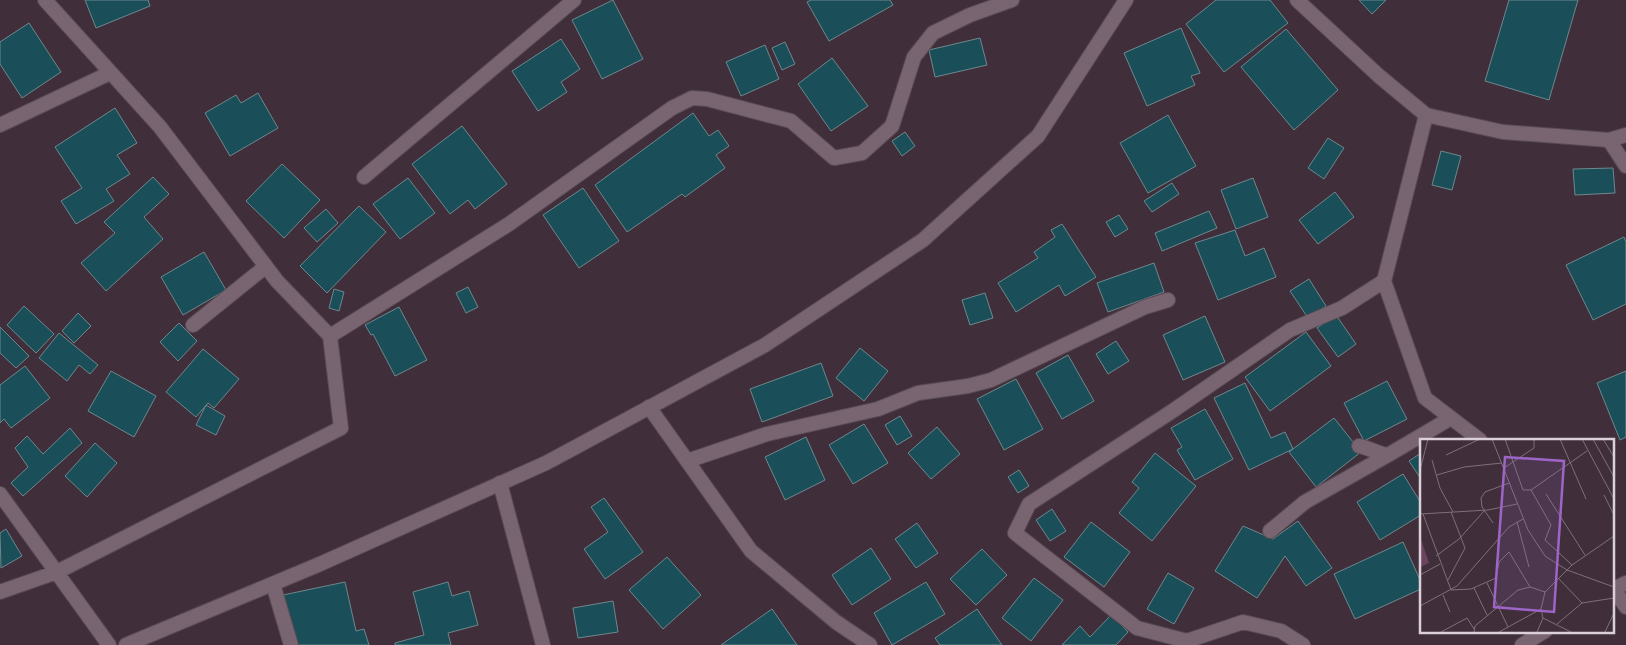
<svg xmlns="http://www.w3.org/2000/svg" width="1626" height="645" font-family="Roboto,sans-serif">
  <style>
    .building { fill: #1a4f59; stroke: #6e878d }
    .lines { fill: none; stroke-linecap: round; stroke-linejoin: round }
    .minor-casing { stroke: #594b54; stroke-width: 16 }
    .tertiary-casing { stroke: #594b54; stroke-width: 16 }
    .minor { stroke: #786571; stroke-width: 14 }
    .tertiary { stroke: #786571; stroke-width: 14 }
    .inset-road { fill: none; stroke: #7e6f79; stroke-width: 1 }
    .view { fill: #9d65c7; fill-opacity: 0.15; stroke: #9d65c7; stroke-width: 2.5 }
    .inset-edge { fill: none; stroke: #dbd0d7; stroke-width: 2.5 }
  </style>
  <rect width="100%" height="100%" fill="#402f3a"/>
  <!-- building -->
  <path class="building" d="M85 0H148L150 6 96 28Z
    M613 0 643 59 602 79 572 20Z
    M811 0H890L893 5 829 41 807 2Z
    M1216 0H1270L1288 23 1224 72 1186 24Z
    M1359 0H1386L1372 14Z
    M1509 0H1578L1549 100 1485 81Z
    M29 23 61 72 22 98 0 64V42Z
    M1181 28 1200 73 1191 76 1195 85 1147 106 1124 53Z
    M1286 29 1338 90 1294 130 1241 67Z
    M980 38 987 65 935 77 929 50Z
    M561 39 580 69 561 82 567 92 538 111 512 71Z
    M785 42 795 64 782 70 772 48Z
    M765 45 779 79 741 96 726 62Z
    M832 58 868 106 831 131 798 84Z
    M258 93 278 128 230 156 205 113 236 95 241 103Z
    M115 108 137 143 117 155 130 174 106 189 114 201 76 224 61 201 82 188 55 147Z
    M693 113 709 136 718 130 729 146 716 155 725 168 685 197 682 194 627 232 595 185Z
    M1168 115 1196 166 1148 193 1120 143Z
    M462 126 507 184 475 209 468 200 450 214 412 164Z
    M905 132 915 146 902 156 892 141Z
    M1328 138 1344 148 1324 179 1308 168Z
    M1441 151 1461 156 1452 190 1432 185Z
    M282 164 320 200 284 238 246 201Z
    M1613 168 1615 193 1575 195 1573 169Z
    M153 177 169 194 144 217 163 239 106 291 81 263 115 233 104 222Z
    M408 178 435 213 400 239 373 204Z
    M1253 178 1268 217 1236 229 1221 190Z
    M1172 183 1179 194 1152 212 1144 201Z
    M583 188 619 241 579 268 543 215Z
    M1335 192 1354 217 1318 244 1299 220Z
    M359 206 386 232 327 293 300 266Z
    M326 209 338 223 317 242 304 228Z
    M1209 211 1217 228 1162 251 1155 233Z
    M1119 215 1128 229 1115 237 1106 222Z
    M1062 224 1096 277 1065 296 1059 285 1016 312 998 283 1038 258 1034 252 1055 237 1051 230Z
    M1235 230 1245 256 1264 248 1276 277 1218 300 1195 243Z
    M1624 237 1626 242V304L1593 320 1566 265Z
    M204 252 226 290 183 315 161 277Z
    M1154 263 1164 292 1108 312 1097 283Z
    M1309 279 1326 306 1308 318 1290 291Z
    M468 287 478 307 466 313 456 293Z
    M334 289 344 292 339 311 329 308Z
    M985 293 993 318 970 325 962 300Z
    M24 306 54 334 36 353 7 325Z
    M399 307 427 360 395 376 373 334 371 335 365 325Z
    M78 313 91 326 74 343 62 331Z
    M1336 315 1356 344 1338 357 1317 328Z
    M1205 316 1225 362 1183 380 1163 335Z
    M179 323 197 341 178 361 160 342Z
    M0 327 29 356 16 368 0 353Z
    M1306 332 1331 366 1270 411 1245 377Z
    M59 333 98 365 90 374 79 365 67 381 39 358Z
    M1116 341 1129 361 1108 374 1096 354Z
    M860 348 888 371 864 401 836 378Z
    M203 349 239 379 214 408 208 403 196 417 166 392Z
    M1068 355 1094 401 1062 419 1036 373Z
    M821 363 833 396 762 422 750 389Z
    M25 366 50 398 11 428 4 419 0 423V385Z
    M111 371 156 396 134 437 88 411Z
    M1626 371V437L1620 440 1597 383Z
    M1016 379 1043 429 1004 450 977 399Z
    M1387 381 1407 419 1364 441 1344 403Z
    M1245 383 1271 438 1285 432 1293 449 1249 470 1214 398Z
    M206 405 225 416 216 435 196 425Z
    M1205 409 1233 459 1195 480 1177 450 1182 447 1171 428Z
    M900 416 912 436 897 445 885 425Z
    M1334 418 1361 452 1316 487 1289 452Z
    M864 424 888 463 853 484 829 445Z
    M937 427 960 454 931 479 908 453Z
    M70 428 82 443 23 496 11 483 28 467 15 448 27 436 43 454Z
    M806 437 825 480 785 500 765 457Z
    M95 443 117 463 87 497 65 476Z
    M1155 453 1196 486 1152 541 1119 513 1139 488 1132 482Z
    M1421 453V479L1409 461Z
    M1019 470 1029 486 1018 493 1008 477Z
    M1403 474 1421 503V515L1380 540 1357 502Z
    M604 498 643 552 605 579 584 549 608 532 591 507Z
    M1052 509 1066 531 1050 541 1036 520Z
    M1298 521 1332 568 1306 586 1285 556 1257 598 1215 571 1243 526 1273 539Z
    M1091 522 1130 552 1104 587 1064 557Z
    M917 523 938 553 916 568 895 539Z
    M6 529 22 556 1 568 0 533Z
    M1403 542 1421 582V589L1355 619 1334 574Z
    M871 548 891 579 852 605 832 575Z
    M982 549 1007 575 976 605 950 579Z
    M667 557 701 595 663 629 629 590Z
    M1168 573 1194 588 1174 624 1147 609Z
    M1034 578 1063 600 1031 641 1002 618Z
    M345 582 356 631 364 629 369 645H294L283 595Z
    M448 582 452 596 469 591 478 625 448 633 451 645H395V643L424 635 413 592Z
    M926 582 945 614 892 645 874 613Z
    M613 601 618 632 578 638 573 608Z
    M772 609 797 645H721Z
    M977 609 1002 645H940L935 638Z
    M1111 615 1128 632 1116 645H1062L1080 626 1090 637Z"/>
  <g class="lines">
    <!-- minor casing -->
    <g class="minor-casing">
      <path id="minor" d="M1426 115 1384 281 1425 398 1480 440
        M0 125 110 73
        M1609 140 1626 166
        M364 177 574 0
        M193 325 265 267
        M330 336 509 224 672 108 692 98 707 99 791 121 834 158 862 153 892 126 914 57 933 33 970 15 1012 0
        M649 407 751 551 836 622 870 645
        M1359 446C1370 448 1378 454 1388 455L1451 418
        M687 461 767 434 878 409 918 393 968 386 991 380 1145 307 1168 300
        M500 483 543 645
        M0 494 109 645
        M1270 531 1305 502 1388 455
        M273 584 291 645
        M1612 586 1626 607
        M1612 590 1626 583
        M0 592 57 572 341 428 330 336 277 281 160 127 45 0
        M1303 645 1281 631 1243 622 1187 641 1137 628 1015 533 1029 504 1171 412 1290 330 1342 308 1384 281
        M1522 645 1545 631"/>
    </g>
    <!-- tertiary casing -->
    <g class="tertiary-casing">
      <path id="tertiary" d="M1297 0 1379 76 1426 115 1503 132 1609 140 1626 135
        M126 645 320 564 546 463 765 345 923 240 1038 136 1126 0"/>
    </g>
    <!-- minor -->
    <use href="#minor" class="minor"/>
    <!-- tertiary -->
    <use href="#tertiary" class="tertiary"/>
  </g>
  <!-- overview -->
  <g transform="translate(1420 439)">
    <rect width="194" height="194" fill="#402f3a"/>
    <path d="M0 97 9 124 0 128Z" fill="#6a435e"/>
    <path class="inset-road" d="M72 0 108 91 125 117 147 131 194 148M85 0 103 51H111L167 12M140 0 166 60M162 0 194 60M173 0 194 38M183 0 194 18M26 16 60 0M12 21 20 49 33 73M84 29 114 9V1L118 0M0 31 8 0M17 36 44 28 82 24M111 51 131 86 125 101 152 126M126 55 165 116M184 56 194 76M0 75 68 71 97 65M3 75 31 151 51 150 76 139 79 123 89 113 110 148M97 83 109 128M73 84 62 68 61 59 65 53 89 44M16 117 39 100 65 71M0 136 20 125M139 140 162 164M28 141 45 109 31 73M67 144 88 188M54 149 67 176M23 156 30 173M0 167 37 147 89 88 103 80M123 179 151 193M137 185 162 164 194 159M21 193 47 179 54 190M54 193 55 187 98 151 110 148 125 153M79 193 121 170M117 193 123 179 121 170 125 153 152 126 194 97M185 193 194 174"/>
    <path class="view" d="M85 18 144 22 134 173 74 168Z"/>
    <rect width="194" height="194" class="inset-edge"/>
  </g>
</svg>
